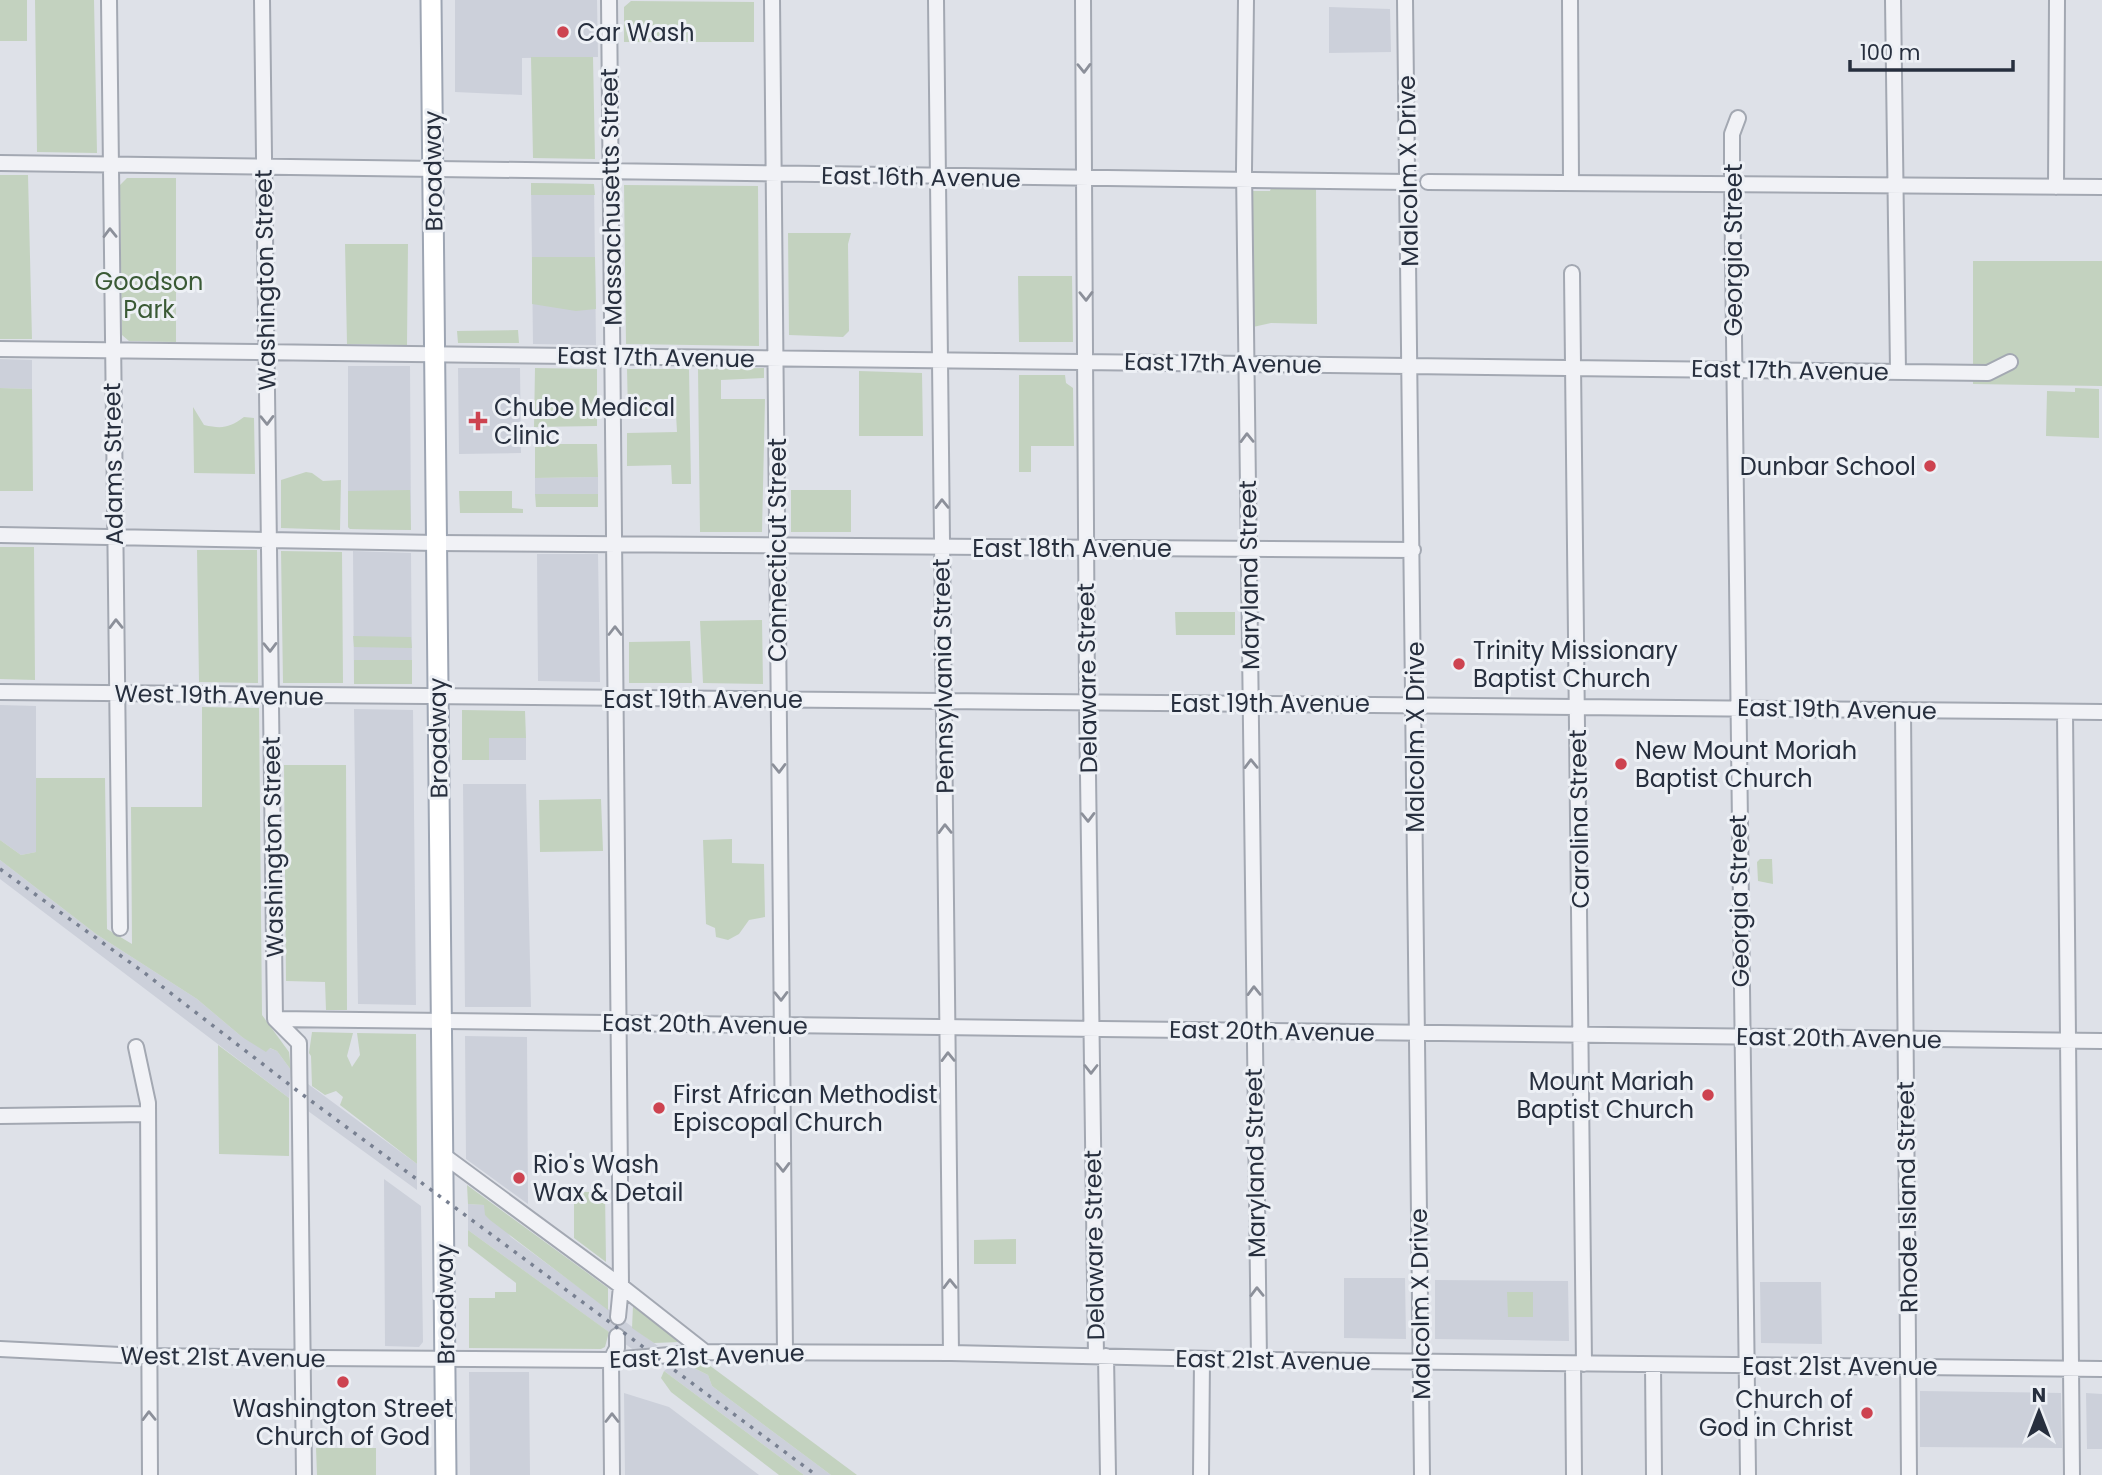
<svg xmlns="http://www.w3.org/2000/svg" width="2102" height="1475" font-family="Poppins,sans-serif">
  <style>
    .built { fill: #ccd0da }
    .green { fill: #c3d2bf }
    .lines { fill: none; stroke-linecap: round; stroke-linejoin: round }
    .minor-casing { stroke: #a3a8b2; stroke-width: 18 }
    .major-casing { stroke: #9da5b3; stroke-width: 23 }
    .minor { stroke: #f1f2f6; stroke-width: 14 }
    .major { stroke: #fff; stroke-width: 19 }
    .rail { stroke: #788091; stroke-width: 3.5; stroke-dasharray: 3.5 7; stroke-linecap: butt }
    .oneway { stroke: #8c909a }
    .poi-dot { fill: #cd4350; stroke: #edf0f5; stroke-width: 2.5 }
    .labels { text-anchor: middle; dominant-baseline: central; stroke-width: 6; stroke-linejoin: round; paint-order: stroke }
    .poi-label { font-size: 24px; fill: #272f3e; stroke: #edf0f5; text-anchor: start }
    .street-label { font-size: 24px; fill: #272f3e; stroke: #edf0f5 }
    .park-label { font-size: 24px; fill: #3a5a35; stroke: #edf0f5 }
  </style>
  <rect width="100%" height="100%" fill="#dee1e8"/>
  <!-- built -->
  <path class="built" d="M455 0H597L598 57 522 58V95L455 92Z
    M1329 7 1390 9 1391 52 1329 53Z
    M531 183 594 184 596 345 533 344Z
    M0 359 32 360V389L0 388Z
    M348 366H410L411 530 350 529 348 527Z
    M458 368H520L521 453 459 454Z
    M598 477V494H535V478Z
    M353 551 411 553 412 684H354Z
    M537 554H598L600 682 538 681Z
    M0 705 36 706V852L21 855 0 840Z
    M354 709 413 710 416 1005 358 1004Z
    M489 738H526V760H489Z
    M463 784H526L531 1007H465Z
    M0 860 96 934 197 999 242 1037 277 1051 291 1070 289 1098 0 879Z
    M465 1036 527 1037 528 1204 466 1159Z
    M308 1084 417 1164V1190L308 1111Z
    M384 1179 421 1206 423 1342 419 1347 385 1346Z
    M468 1204 484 1205 511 1237 658 1346 635 1351 468 1230Z
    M1344 1278H1405L1406 1339 1344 1338Z
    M1435 1280 1568 1281 1569 1341 1435 1339Z
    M1760 1282H1821L1822 1344 1761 1343Z
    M684 1363 708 1375 712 1386 831 1475H804L664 1371 672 1365Z
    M469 1372H529L530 1475H470Z
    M1920 1391 2061 1393 2062 1448 1920 1447Z
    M624 1393 669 1407 759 1475H625Z
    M2086 1393 2102 1394V1449H2087Z"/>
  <!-- green -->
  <path class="green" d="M0 0H27V41H0Z
    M35 0H94L97 153 37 152Z
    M631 1 754 2V42H624V7Z
    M531 57H593L595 159 533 158Z
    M0 175H28L32 339H0Z
    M127 178H176V342L129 341 122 335 120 185Z
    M531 183 594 184 595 195H531Z
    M624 185 758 186 759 346 626 344Z
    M1271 188H1316L1317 324 1271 323 1253 327 1251 191H1270Z
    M788 233H851L848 244 849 331 843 337 789 335Z
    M345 244H408L407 345 347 344Z
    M532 257H595L596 309 576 311 532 304Z
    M1973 261H2102V386L1973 384Z
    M1018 276H1072L1073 342H1019Z
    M518 330 519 343H458L457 331Z
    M535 368 597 369V426L534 427Z
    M764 368V378L721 380V399H765L762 532H700L698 369Z
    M627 369H689L691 484H672L671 465 627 466V433L677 432 676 414H628Z
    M859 371 922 373 923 436H859Z
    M1019 375H1065L1066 383 1073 388 1074 446H1031V472H1019Z
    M0 388 32 389 33 491H0Z
    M2075 388 2099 389V438L2046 436 2047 391 2075 392Z
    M193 407 204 425C222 429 229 428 244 417L254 418 255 474 194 473Z
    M535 444H597L598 477 535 478Z
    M306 472 312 473 323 481 341 480 340 530 281 528V480Z
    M410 490 411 530 350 529 348 527V491Z
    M791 490H851V532H791Z
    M459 491H512V508L523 509V513H460Z
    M535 494H598V507H536Z
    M0 547H34L35 680 0 679Z
    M197 550H257L258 683 199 682Z
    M281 551 342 552 343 683H283Z
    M1175 612H1235V635H1176Z
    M762 620 763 684 703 683 700 621Z
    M353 636 411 637 412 648 354 647Z
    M690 641 692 683H629V642Z
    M354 660H412V684H354Z
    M202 707 259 708 262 1015 289 1052 291 1070 277 1051 270 1048 266 1052 242 1037 197 999 96 934 0 860V840L21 855 36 852V778H105L107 929 132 944 131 807H202Z
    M462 710 525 711 526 738H489V760H462Z
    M284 765H346L347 1010H326L325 982 286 981Z
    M601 799 603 851 540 852 539 800Z
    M732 839V863L764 864 765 917 749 920 739 934 728 940 716 937 715 928 706 924 703 840Z
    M1760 859H1772L1773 884 1758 881 1757 862Z
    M312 1032 353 1033 347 1056 352 1067 360 1055 357 1033 416 1034 417 1164 340 1105 343 1097 336 1091 325 1095 312 1086 311 1056 309 1053Z
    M218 1045 289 1098V1156L219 1154Z
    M467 1185 608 1288V1310L490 1220 485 1215 484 1205 468 1204Z
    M574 1192H605L606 1262 574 1238Z
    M468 1230 609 1332 605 1347 601 1349 469 1348V1298H495V1292H516V1283L468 1246Z
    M1016 1239V1264H974V1240Z
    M1507 1292H1533V1317H1508Z
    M633 1306 679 1340 680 1342 654 1343 632 1328Z
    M705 1362 857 1475H831L712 1386 708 1375 684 1363Z
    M664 1371 804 1475H779L671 1392 661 1378Z
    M316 1448H376V1475H317Z"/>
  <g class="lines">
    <!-- minor casing -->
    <g class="minor-casing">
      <path id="minor" d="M109 0 120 928
        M262 0 275 1019 299 1043 304 1475
        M609 0 621 1286 618 1317
        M772 0 785 1352
        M936 0 951 1353
        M1083 0 1087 702 1096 1356
        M1246 0 1244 170 1259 1360
        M1405 0 1422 1475
        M1570 0 1571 181
        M1893 0 1898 371
        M1738 118 1732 134V174L1748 1475
        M0 163 1408 182
        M1428 182 2102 187
        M2056 187 2057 0
        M1572 273 1584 1364
        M0 349 1988 373 2010 362
        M0 535 437 543 1413 550
        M0 692 2102 712
        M1903 710 1909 1475
        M2065 712 2072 1475
        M275 1019 2102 1041
        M136 1047 148 1103 150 1475
        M0 1116 148 1114
        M443 1155 621 1286 705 1352
        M0 1349 140 1356 318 1358 611 1360 705 1352 951 1353 1259 1360 2102 1369
        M1106 1356 1108 1475
        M1573 1364 1574 1475
        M1653 1365 1654 1475
        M612 1475 611 1360 617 1348V1336
        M1201 1475 1202 1359"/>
    </g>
    <!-- major casing -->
    <g class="major-casing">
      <path id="major" d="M431 0 446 1475"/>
    </g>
    <!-- minor -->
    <use href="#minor" class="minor"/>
    <!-- major -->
    <use href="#major" class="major"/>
    <!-- rail -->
    <path class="rail" d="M0 869 142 971 299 1092 816 1475"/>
  </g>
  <!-- one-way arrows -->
  <defs><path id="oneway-chevron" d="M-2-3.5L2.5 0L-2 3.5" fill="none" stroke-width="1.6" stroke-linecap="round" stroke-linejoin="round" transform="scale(1.75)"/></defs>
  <g class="oneway">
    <use href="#oneway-chevron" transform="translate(1084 68) rotate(89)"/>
    <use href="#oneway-chevron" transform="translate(110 233) rotate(-91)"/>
    <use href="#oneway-chevron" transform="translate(1086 296) rotate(89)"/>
    <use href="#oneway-chevron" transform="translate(267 420) rotate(89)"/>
    <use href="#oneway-chevron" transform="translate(1247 438) rotate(-91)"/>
    <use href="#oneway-chevron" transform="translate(942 504) rotate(-91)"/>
    <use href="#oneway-chevron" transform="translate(116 624) rotate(-91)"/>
    <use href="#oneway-chevron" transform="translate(615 631) rotate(-90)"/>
    <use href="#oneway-chevron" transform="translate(270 647) rotate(89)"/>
    <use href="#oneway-chevron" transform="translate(1251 764) rotate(-91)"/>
    <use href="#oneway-chevron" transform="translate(779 768) rotate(89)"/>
    <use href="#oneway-chevron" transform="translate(1088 817) rotate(89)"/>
    <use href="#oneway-chevron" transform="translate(945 829) rotate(-91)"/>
    <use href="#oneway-chevron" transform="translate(1254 991) rotate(-91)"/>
    <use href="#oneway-chevron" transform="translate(781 996) rotate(89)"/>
    <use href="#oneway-chevron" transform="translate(948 1057) rotate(-91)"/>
    <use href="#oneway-chevron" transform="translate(1091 1069) rotate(90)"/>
    <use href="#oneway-chevron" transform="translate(783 1167) rotate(89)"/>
    <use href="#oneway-chevron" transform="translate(950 1284) rotate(-91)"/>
    <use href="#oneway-chevron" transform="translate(1257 1292) rotate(-91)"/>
    <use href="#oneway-chevron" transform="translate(149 1416) rotate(-91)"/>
    <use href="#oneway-chevron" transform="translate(612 1418) rotate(-90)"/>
  </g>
  <!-- markers -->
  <g class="poi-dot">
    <circle cx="563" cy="32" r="7"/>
    <path d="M474.5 410.5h7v7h7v7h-7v7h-7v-7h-7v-7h7z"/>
    <circle cx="1930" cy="466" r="7"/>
    <circle cx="1459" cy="664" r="7"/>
    <circle cx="1621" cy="764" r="7"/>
    <circle cx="1708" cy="1095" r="7"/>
    <circle cx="659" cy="1108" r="7"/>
    <circle cx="519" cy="1178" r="7"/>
    <circle cx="343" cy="1382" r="7"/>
    <circle cx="1867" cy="1413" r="7"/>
  </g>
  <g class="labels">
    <!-- poi labels -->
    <g class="poi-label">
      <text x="577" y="32">Car Wash</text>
      <text x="494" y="407">Chube Medical<tspan x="494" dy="28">Clinic</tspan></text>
      <text x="1916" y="466" text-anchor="end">Dunbar School</text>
      <text x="1473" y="650">Trinity Missionary<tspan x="1473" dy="28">Baptist Church</tspan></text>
      <text x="1635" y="750">New Mount Moriah<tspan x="1635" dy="28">Baptist Church</tspan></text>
      <text x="1694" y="1081" text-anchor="end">Mount Mariah<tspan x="1694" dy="28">Baptist Church</tspan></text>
      <text x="673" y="1094">First African Methodist<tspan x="673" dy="28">Episcopal Church</tspan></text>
      <text x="533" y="1164">Rio's Wash<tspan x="533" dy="28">Wax &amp; Detail</tspan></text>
      <text x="1853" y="1399" text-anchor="end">Church of<tspan x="1853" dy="28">God in Christ</tspan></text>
      <text x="343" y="1408" text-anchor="middle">Washington Street<tspan x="343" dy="28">Church of God</tspan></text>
    </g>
    <!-- street labels -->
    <g class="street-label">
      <text transform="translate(433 171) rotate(-91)">Broadway</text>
      <text transform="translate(1408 171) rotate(-91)">Malcolm X Drive</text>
      <text transform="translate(921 177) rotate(1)">East 16th Avenue</text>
      <text transform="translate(611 197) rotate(-91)">Massachusetts Street</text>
      <text transform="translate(1733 250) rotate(-90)">Georgia Street</text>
      <text transform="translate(265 280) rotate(-91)">Washington Street</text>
      <text transform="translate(656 357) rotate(1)">East 17th Avenue</text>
      <text transform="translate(1223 363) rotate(1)">East 17th Avenue</text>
      <text transform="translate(1790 370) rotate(1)">East 17th Avenue</text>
      <text transform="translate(113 464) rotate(-91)">Adams Street</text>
      <text x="1072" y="548">East 18th Avenue</text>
      <text transform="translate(777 550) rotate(-90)">Connecticut Street</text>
      <text transform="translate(1249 575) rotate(-91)">Maryland Street</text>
      <text transform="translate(943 676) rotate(-91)">Pennsylvania Street</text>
      <text transform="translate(1087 678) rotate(-91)">Delaware Street</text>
      <text transform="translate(219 695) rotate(1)">West 19th Avenue</text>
      <text x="703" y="699">East 19th Avenue</text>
      <text x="1270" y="703">East 19th Avenue</text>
      <text transform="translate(1837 709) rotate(1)">East 19th Avenue</text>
      <text transform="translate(1415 737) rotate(-90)">Malcolm X Drive</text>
      <text transform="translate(438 738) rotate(-91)">Broadway</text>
      <text transform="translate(1579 819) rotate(-91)">Carolina Street</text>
      <text transform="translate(273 847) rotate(-91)">Washington Street</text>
      <text transform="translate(1739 901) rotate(-91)">Georgia Street</text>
      <text transform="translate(705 1024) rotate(1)">East 20th Avenue</text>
      <text transform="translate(1272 1031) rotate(1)">East 20th Avenue</text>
      <text transform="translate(1839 1038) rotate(1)">East 20th Avenue</text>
      <text transform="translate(1255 1163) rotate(-91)">Maryland Street</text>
      <text transform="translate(1907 1197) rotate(-91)">Rhode Island Street</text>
      <text transform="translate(1094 1245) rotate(-91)">Delaware Street</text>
      <text transform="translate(445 1304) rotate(-91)">Broadway</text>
      <text transform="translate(1420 1304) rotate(-91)">Malcolm X Drive</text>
      <text transform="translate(707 1356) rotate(-2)">East 21st Avenue</text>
      <text transform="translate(223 1357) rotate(1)">West 21st Avenue</text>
      <text transform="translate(1273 1360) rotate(1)">East 21st Avenue</text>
      <text x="1840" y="1366">East 21st Avenue</text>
    </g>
    <!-- park labels -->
    <g class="park-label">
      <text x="149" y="281">Goodson<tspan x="149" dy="28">Park</tspan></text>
    </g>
  </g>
  <!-- north arrow -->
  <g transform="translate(2039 1412)" stroke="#edf0f5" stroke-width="5" paint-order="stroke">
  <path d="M0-5L12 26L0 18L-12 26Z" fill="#272f3e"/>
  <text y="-10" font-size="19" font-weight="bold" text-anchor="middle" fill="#272f3e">N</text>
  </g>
  <!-- scale -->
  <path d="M1850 60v10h163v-10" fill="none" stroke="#272f3e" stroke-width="3.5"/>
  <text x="1860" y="60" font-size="21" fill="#272f3e" stroke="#edf0f5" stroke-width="5" paint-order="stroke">100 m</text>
</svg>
